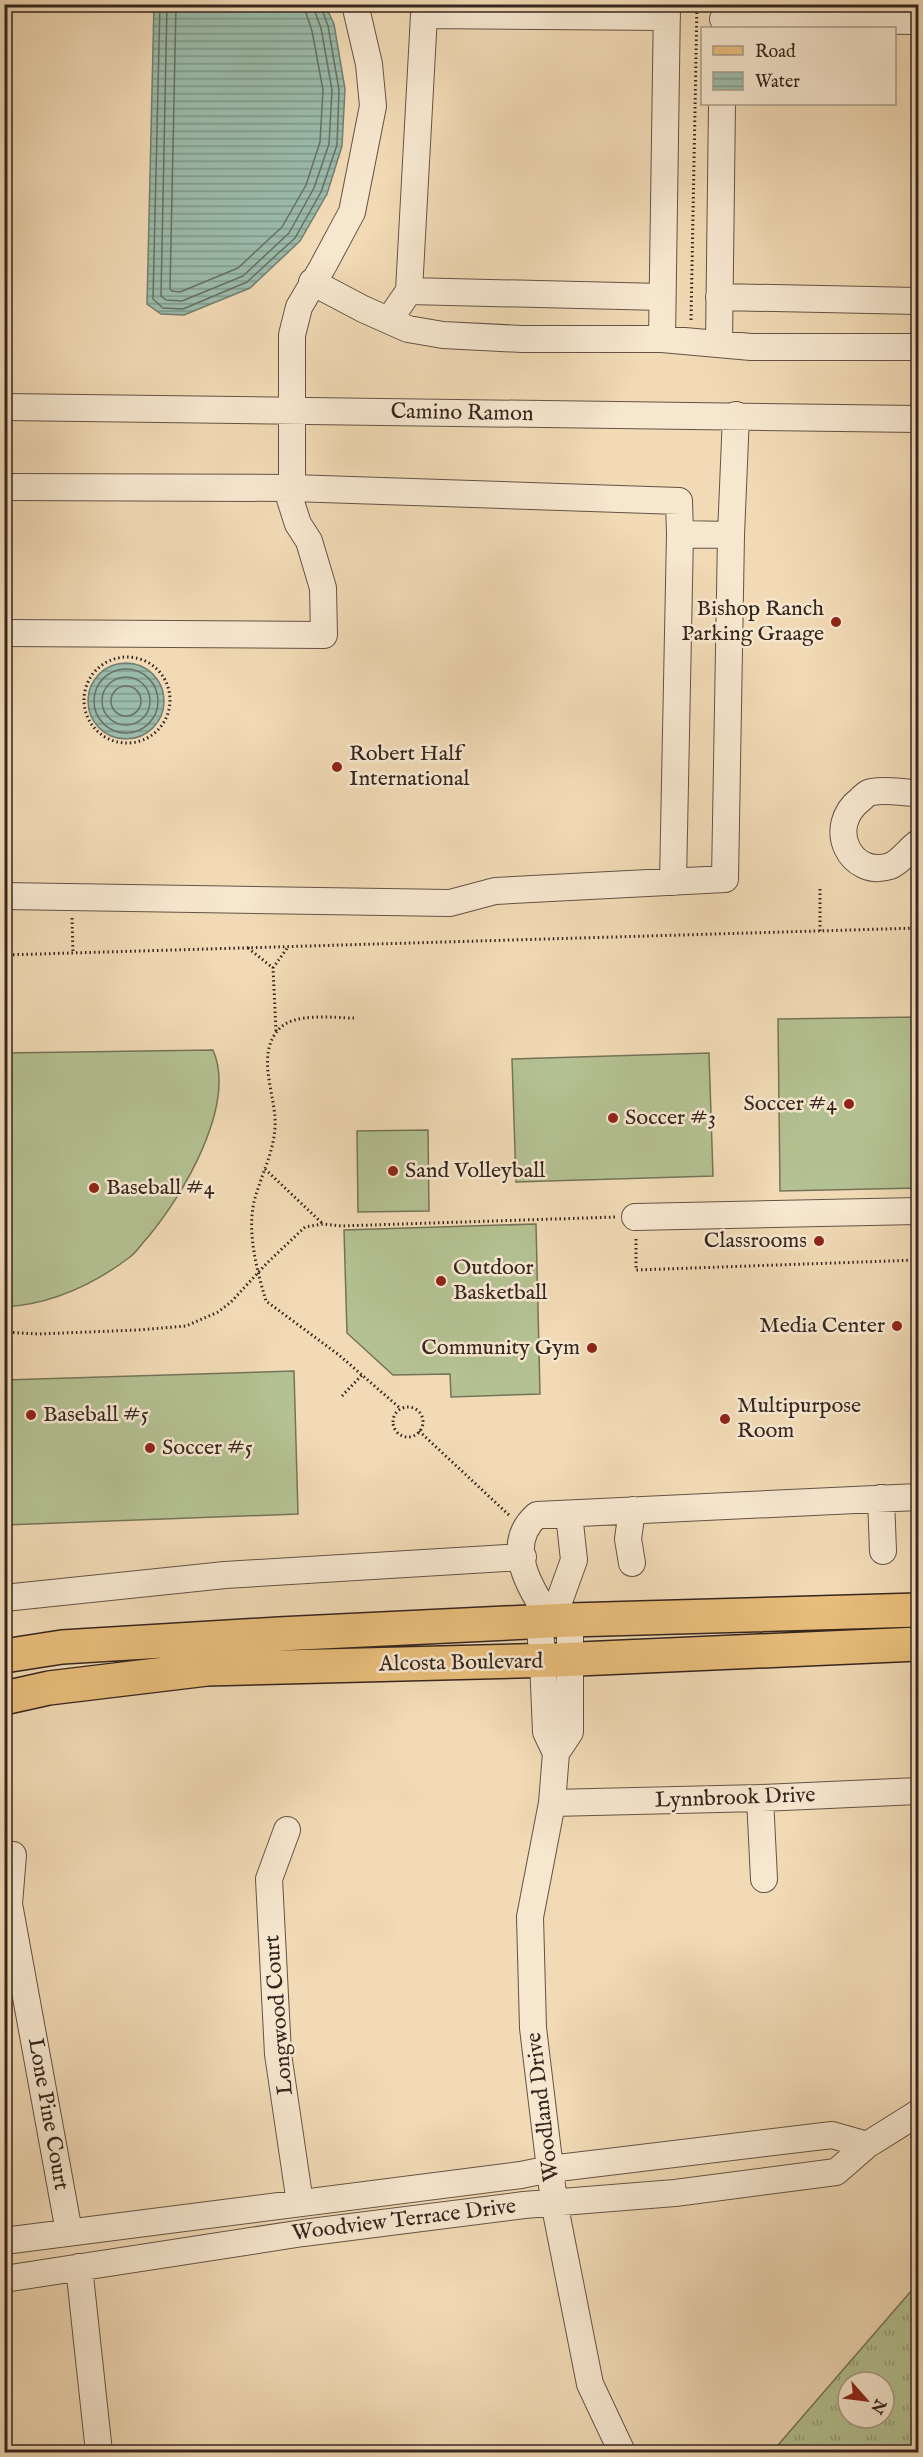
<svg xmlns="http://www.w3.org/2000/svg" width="923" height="2457" font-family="'IM FELL English',serif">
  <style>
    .grass { fill: url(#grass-tufts); stroke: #757458; stroke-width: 1.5; fill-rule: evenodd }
    .garden { fill: #b4c192; stroke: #757458; stroke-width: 1.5 }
    .water { fill: url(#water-rules); stroke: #737f72; stroke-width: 1.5 }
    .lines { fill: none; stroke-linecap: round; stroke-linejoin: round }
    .shore { stroke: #687064; stroke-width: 1.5 }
    .minor-casing { stroke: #655344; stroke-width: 28 }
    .major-casing { stroke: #36261f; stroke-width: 36 }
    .path { stroke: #36261f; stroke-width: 3; stroke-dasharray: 1.5 3; stroke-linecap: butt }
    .minor { stroke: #f6e7cf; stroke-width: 26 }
    .major { stroke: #e8bd7a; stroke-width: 33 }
    .poi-dot { fill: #8f2418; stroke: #f6e7cf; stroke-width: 2 }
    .labels { text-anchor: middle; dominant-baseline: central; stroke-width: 5; stroke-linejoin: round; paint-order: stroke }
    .street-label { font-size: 22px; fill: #36261f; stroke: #f6e7cf }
    .poi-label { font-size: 22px; fill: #36261f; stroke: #f6e7cf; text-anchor: start }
  </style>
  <defs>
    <pattern id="grass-tufts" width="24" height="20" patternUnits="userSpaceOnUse" patternTransform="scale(1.5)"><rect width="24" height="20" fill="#b4c192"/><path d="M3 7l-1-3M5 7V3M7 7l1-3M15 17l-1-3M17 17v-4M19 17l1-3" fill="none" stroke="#939d77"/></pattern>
    <pattern id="water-rules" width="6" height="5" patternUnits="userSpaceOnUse" patternTransform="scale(1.5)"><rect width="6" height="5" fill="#9bbbaa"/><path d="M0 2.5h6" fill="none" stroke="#7f988a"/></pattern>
  </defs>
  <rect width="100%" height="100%" fill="#f1dab5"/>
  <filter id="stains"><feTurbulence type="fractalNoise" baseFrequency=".00333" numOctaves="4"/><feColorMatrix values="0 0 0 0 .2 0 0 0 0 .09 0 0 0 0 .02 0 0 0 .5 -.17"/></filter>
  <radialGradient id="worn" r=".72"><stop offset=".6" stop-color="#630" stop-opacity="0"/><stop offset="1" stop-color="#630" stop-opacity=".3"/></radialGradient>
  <!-- grass -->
  <path class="grass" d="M918 2283V2452H772ZM848 2382H884V2418H848Z"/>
  <!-- garden -->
  <path class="garden" d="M918 1017V1188L780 1191 778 1019Z
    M213 1050C237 1105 183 1195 148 1237 142 1243 137 1252 130 1257 93 1285 51 1304 5 1307V1053Z
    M709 1053 713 1176 516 1182 512 1059Z
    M428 1130 429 1211 358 1212 357 1131Z
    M536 1224 540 1394 451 1397 450 1374 393 1375 347 1333 344 1230Z
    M294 1371 298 1514 5 1525V1380Z"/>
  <!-- water -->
  <path class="water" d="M154 5H325L334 24 345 89 342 146 327 194 300 241 250 288 184 315 161 314 147 304Z
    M88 701a38 38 0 1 1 76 0a38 38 0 1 1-76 0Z"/>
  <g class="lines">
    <!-- shore -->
    <path class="shore" d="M160 4 153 299 163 308 183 309 247 282 295 238 321 192 337 145 339 90 328 26 320 4
      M167 4 161 296 166 300 182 301 243 276 289 233 314 188 329 144 332 90 321 28 312 4
      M176 4 170 289 172 291 180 292 238 268 282 227 306 185 320 142 323 90 312 31 303 4
      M94 701a32 32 0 1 1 64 0a32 32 0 1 1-64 0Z
      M102 701a24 24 0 1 1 48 0a24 24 0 1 1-48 0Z
      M111 701a15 15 0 1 1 30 0a15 15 0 1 1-30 0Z"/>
    <!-- minor casing -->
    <g class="minor-casing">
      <path id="minor" d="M723 19 918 21
        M312 282 363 309 408 329 443 335 522 339H662L751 347H918
        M409 291 662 297
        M719 297 918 301
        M389 320 409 291 424 15 667 17
        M662 339 667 4
        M719 343 722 104
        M4 407 918 419
        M4 487 292 488 679 501 680 534
        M4 633 324 635 323 588 309 541 298 524 290 499 292 488V335L299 307 322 268 352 212 373 106 369 64 355 4
        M918 793C904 793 887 789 872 792 868 792 864 796 861 799 824 827 851 879 890 866 901 862 909 849 918 843
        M673 882 680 534 731 535
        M4 896 450 903 495 891 725 879 731 535 736 415
        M635 1217 918 1211
        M881 1498 883 1551
        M632 1563 628 1539 632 1510
        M4 1598 225 1575 523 1557
        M539 1621 543 1661 546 1732 556 1753 552 1803 530 1917 533 2028 554 2202 590 2384 622 2452
        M552 1621C531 1591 502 1545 537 1515L918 1497
        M552 1621 574 1560 569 1514
        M556 1753 570 1732V1620
        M760 1798 764 1879
        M552 1803 760 1798 918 1791
        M287 1830 269 1879 278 2054 300 2203
        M13 1855 9 1904 69 2232
        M4 2241 521 2175 550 2169 832 2135 867 2145
        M79 2267 99 2452
        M4 2279 303 2233 524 2205 675 2193 836 2172 867 2145 918 2113"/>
    </g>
    <!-- major casing -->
    <g class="major-casing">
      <path id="major" d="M4 1656 62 1647 279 1634 570 1620 918 1610
        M4 1698 49 1688 207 1669 556 1660 918 1644"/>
    </g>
    <!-- path -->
    <path class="path" d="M691 320 697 4
      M84 700a43 43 0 1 1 86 0a43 43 0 1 1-86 0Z
      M72 918 73 953
      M820 931V888
      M248 948 273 968
      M4 955 918 928
      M354 1018C333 1018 295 1012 279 1029 257 1053 273 1089 275 1118 277 1147 261 1174 254 1202 247 1233 257 1271 266 1301L339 1355 401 1409
      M276 1031 273 968 288 947
      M265 1169 322 1223
      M636 1239V1270L918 1260
      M4 1332 38 1334 138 1330 186 1326 218 1312 231 1302 267 1263 305 1227 323 1224 341 1226 615 1217
      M342 1396 362 1375
      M393 1422a15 15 0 1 1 30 0a15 15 0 1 1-30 0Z
      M419 1431 510 1516"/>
    <!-- minor -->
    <use href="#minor" class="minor"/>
    <!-- major -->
    <use href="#major" class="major"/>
  </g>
  <!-- markers -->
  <g class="poi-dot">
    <circle cx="836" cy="622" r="6"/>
    <circle cx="337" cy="767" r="6"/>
    <circle cx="849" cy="1104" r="6"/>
    <circle cx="613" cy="1118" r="6"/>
    <circle cx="393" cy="1171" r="6"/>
    <circle cx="94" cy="1188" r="6"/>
    <circle cx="819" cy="1241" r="6"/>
    <circle cx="441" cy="1281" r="6"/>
    <circle cx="897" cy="1326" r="6"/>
    <circle cx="592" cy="1348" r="6"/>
    <circle cx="31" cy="1415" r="6"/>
    <circle cx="725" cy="1419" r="6"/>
    <circle cx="150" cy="1448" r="6"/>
  </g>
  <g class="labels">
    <!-- street labels -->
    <g class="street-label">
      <text transform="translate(462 413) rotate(1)">Camino Ramon</text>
      <text transform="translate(461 1663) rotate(-1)">Alcosta Boulevard</text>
      <text transform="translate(735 1798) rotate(-2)">Lynnbrook Drive</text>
      <text transform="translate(279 2015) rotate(-95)">Longwood Court</text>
      <text transform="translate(543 2107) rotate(-97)">Woodland Drive</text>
      <text transform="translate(48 2114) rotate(80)">Lone Pine Court</text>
      <text transform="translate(404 2220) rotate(-7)">Woodview Terrace Drive</text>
    </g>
    <!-- poi labels -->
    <g class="poi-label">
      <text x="824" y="609" text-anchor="end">Bishop Ranch<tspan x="824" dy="25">Parking Graage</tspan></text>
      <text x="349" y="754">Robert Half<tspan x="349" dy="25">International</tspan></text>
      <text x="837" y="1104" text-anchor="end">Soccer #4</text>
      <text x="625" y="1118">Soccer #3</text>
      <text x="405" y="1171">Sand Volleyball</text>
      <text x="106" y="1188">Baseball #4</text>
      <text x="807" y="1241" text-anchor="end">Classrooms</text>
      <text x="453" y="1268">Outdoor<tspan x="453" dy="25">Basketball</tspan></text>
      <text x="885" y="1326" text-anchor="end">Media Center</text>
      <text x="580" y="1348" text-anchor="end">Community Gym</text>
      <text x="737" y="1406">Multipurpose<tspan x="737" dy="25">Room</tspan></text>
      <text x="43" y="1415">Baseball #5</text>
      <text x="162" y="1448">Soccer #5</text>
    </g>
  </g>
  <!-- margin -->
  <rect width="923" height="2457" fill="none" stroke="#f1dab5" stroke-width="24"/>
  <rect x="6" y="6" width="911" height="2445" fill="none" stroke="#36261f" stroke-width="3"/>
  <rect x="12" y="12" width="899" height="2433" fill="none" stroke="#36261f" stroke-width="1.5"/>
  <!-- legend -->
  <rect x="701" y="27" width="195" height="78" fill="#f6e7cf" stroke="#a99a89" stroke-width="1.5"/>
  <rect x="713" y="46" width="30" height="9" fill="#e8bd7a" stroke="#a99a89" stroke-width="1.5"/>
  <text x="755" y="57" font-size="18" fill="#36261f">Road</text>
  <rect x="713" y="72" width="30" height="18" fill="url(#water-rules)" stroke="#a99a89" stroke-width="1.5"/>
  <text x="755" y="87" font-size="18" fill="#36261f">Water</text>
  <!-- north arrow -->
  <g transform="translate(866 2400) rotate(118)"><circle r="28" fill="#f6e7cf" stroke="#a99a89" stroke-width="1.5"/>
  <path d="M0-4.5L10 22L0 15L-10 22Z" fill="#8f2418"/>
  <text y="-9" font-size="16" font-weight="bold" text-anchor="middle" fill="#36261f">N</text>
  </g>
  <rect width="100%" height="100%" filter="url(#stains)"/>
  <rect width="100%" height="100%" fill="url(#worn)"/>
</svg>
